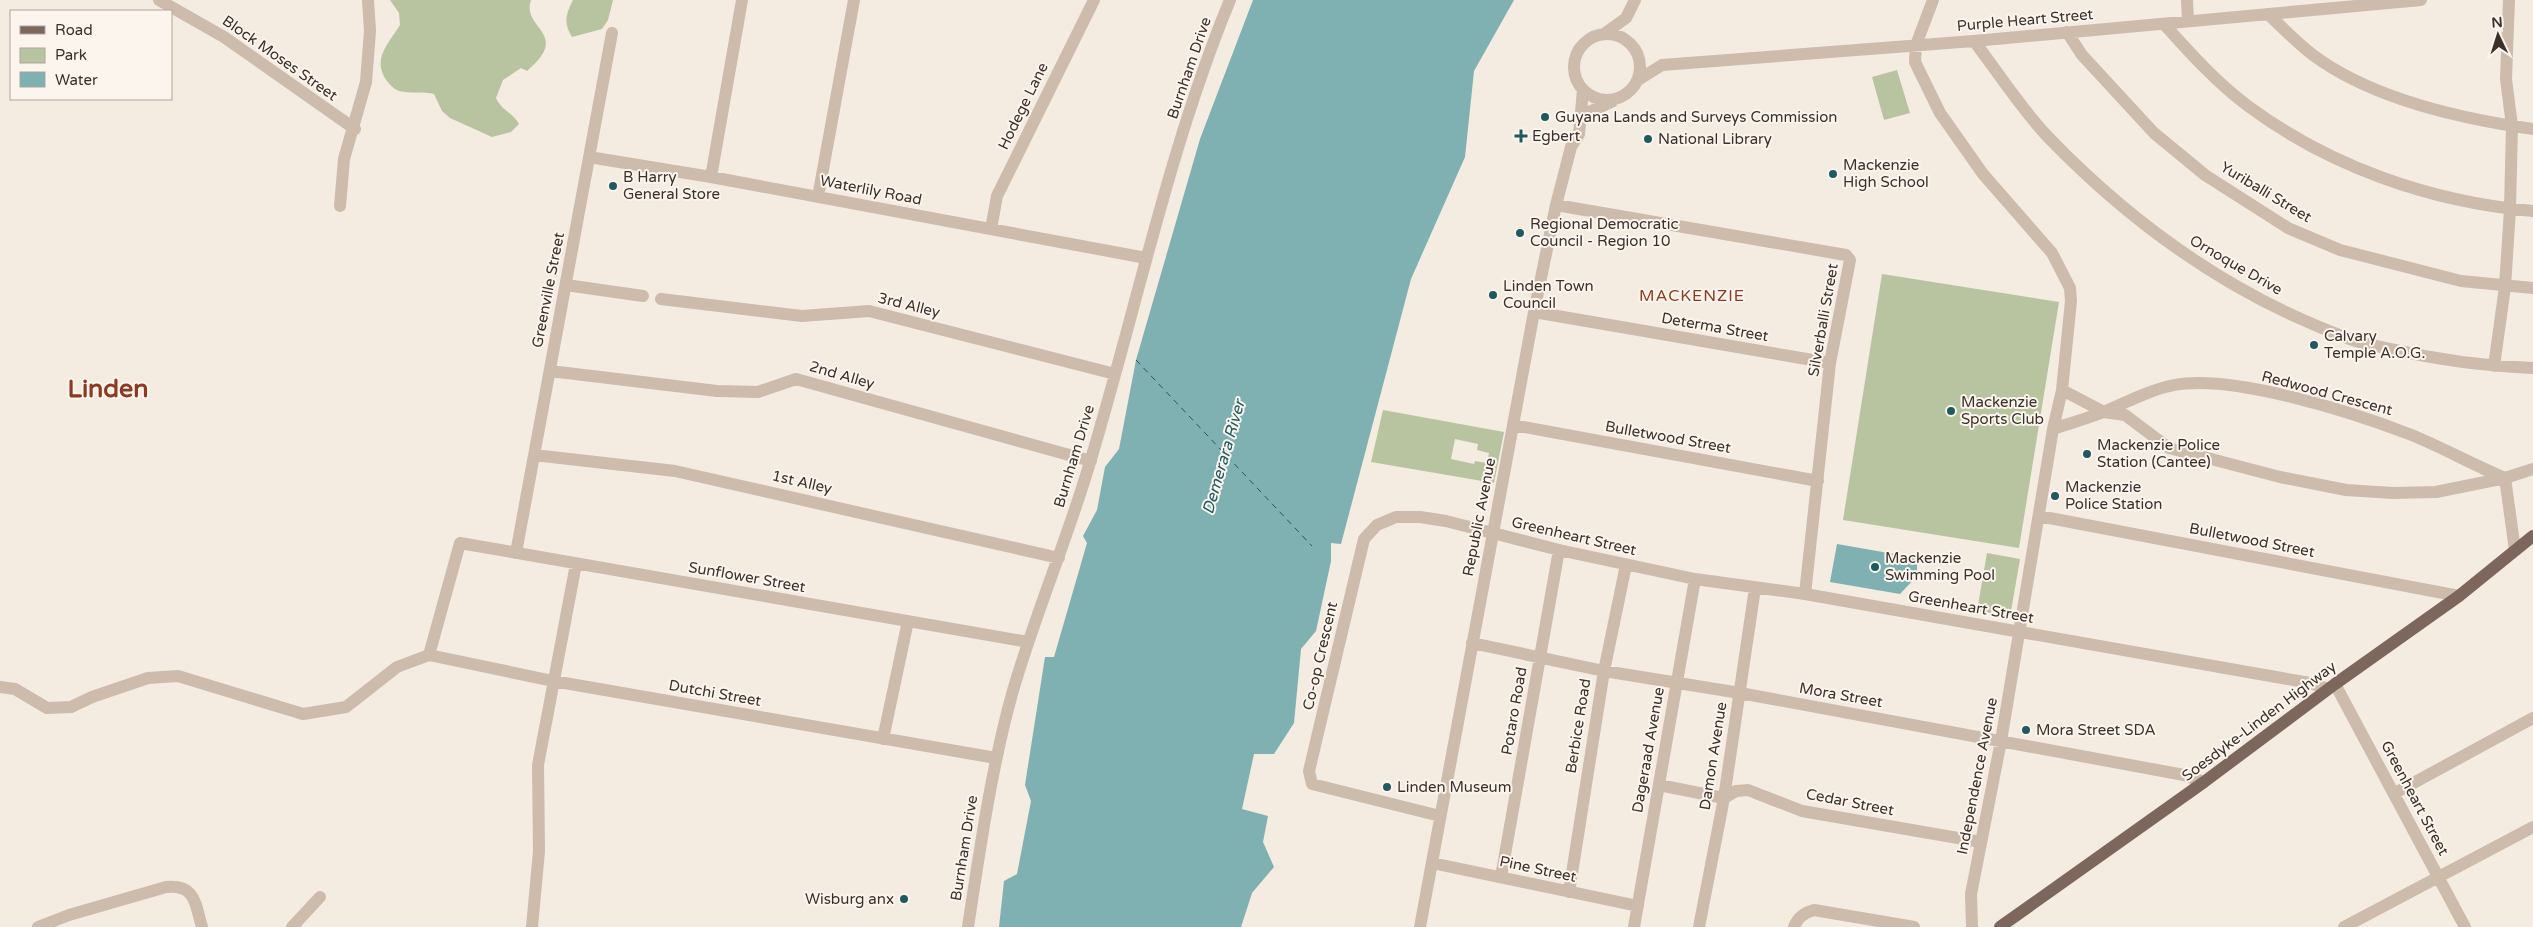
<svg xmlns="http://www.w3.org/2000/svg" width="2533" height="927" font-family="'Varela Round',sans-serif">
  <style>
    .green { fill: #b8c4a0; fill-rule: evenodd }
    .water { fill: #7fb0b2 }
    .lines { fill: none; stroke-linecap: round; stroke-linejoin: round }
    .ferry { stroke: #1f5a5e; stroke-width: 1; stroke-dasharray: 6 5; stroke-linecap: butt }
    .minor { stroke: #cdbbac; stroke-width: 12 }
    .major { stroke: #7d675c; stroke-width: 12 }
    .poi-dot { fill: #1f5a5e; stroke: #fbf5ee; stroke-width: 2 }
    .labels { text-anchor: middle; dominant-baseline: central; stroke-width: 4; stroke-linejoin: round; paint-order: stroke }
    .street-label { font-size: 15px; fill: #3b302b; stroke: #fbf5ee }
    .poi-label { font-size: 15px; fill: #3b302b; stroke: #fbf5ee; text-anchor: start }
    .neighbourhood-label { font-size: 16px; letter-spacing: 1px; fill: #8c3b22; stroke: #fbf5ee }
    .water-label { font-size: 16px; font-style: italic; fill: #1f5a5e; stroke: #fbf5ee }
    .town-label { font-size: 25px; font-weight: bold; fill: #8c3b22; stroke: #fbf5ee }
  </style>
  <rect width="100%" height="100%" fill="#f4ebe1"/>
  <!-- green -->
  <path class="green" d="M390 0H531C521 29 572 33 527 71L521 68 503 80 496 98C501 110 513 113 519 124L511 132 492 137 450 118 442 111 434 94C423 91 411 94 399 91 394 89 390 85 387 81 371 59 389 43 400 25L399 13Z
    M573 0H613L608 20 602 29 572 37C563 23 566 14 573 0Z
    M1897 70 1910 113 1884 120 1872 77Z
    M1882 274 2059 302 2019 548 1843 520Z
    M1383 410 1504 432 1494 483 1371 462ZM1455 439 1478 444 1477 450 1489 453 1487 463 1475 461 1474 464 1451 459Z
    M1987 553 2020 559 2010 617 1977 611Z"/>
  <!-- water -->
  <path class="water" d="M1253 0H1514L1474 71 1465 157 1411 279 1341 544 1331 543V561L1316 631 1301 649 1294 723 1274 754H1254L1242 809 1268 816 1263 842 1274 867 1252 893 1241 927H999L1004 881 1017 874 1031 801 1025 785 1045 657H1054L1087 543 1083 536 1097 510 1105 467 1119 449 1136 360 1200 139Z
    M1837 544 1917 558V576L1900 594 1830 582Z"/>
  <g class="lines">
    <!-- ferry -->
    <path class="ferry" d="M1136 360 1312 546"/>
    <!-- minor -->
    <path class="minor" d="M159 0 224 37 355 129
      M1933 0 1916 45 1915 62 1940 113 1983 174 2052 253 2070 288 2071 301 2062 390 2053 429 2001 741 1971 894 1972 927
      M2187 0 2188 21
      M2268 14C2283 28 2297 43 2313 55 2372 99 2462 119 2533 129
      M2164 24C2189 52 2217 83 2248 106 2330 167 2431 202 2533 211
      M2067 32 2082 55 2154 133 2205 175 2288 228 2340 250 2461 281 2533 288
      M1604 34 1626 18 1635 0
      M1574 67a33 33 0 1 1 66 0a33 33 0 1 1-66 0Z
      M1974 41C1997 71 2022 110 2048 137 2133 225 2234 297 2350 339 2363 344 2378 346 2391 349 2438 360 2485 366 2533 368
      M1638 80 1662 65 1974 41 2421 0
      M1581 116 1613 101
      M589 157 711 177 1146 258
      M711 177 742 0
      M818 197 854 0
      M1556 205 1846 255 1850 260 1830 363 1805 594
      M340 206 344 159 366 82 370 31 368 0
      M991 229 997 196 1094 0
      M566 285 643 296
      M661 299 802 316 869 311 1115 374
      M1534 312 1830 363
      M2494 366 2505 287 2510 209 2512 126 2506 79 2509 0
      M550 371 717 391 758 392 796 379 1091 461
      M2062 390 2104 412 2125 415 2169 448 2280 477 2346 490 2393 493 2436 492 2505 478 2533 469
      M1513 425 1818 481
      M2053 429C2071 423 2089 418 2106 411 2129 401 2150 390 2174 385 2233 374 2352 412 2409 434 2442 447 2473 465 2505 478
      M534 455 675 471 1059 558
      M2505 478 2515 550
      M2039 516 2459 596
      M516 553 612 33
      M1472 643 1604 671 1740 693 2184 775 2204 782
      M429 655 460 543 1028 642
      M429 655 553 681 996 758
      M2335 684 2465 927
      M0 687 15 689 47 708 71 707 92 697 148 678 178 676 303 714 346 707 397 667 429 655
      M883 739 908 621
      M1659 785 1724 798 1736 791 1748 790 1802 811 1981 842
      M2395 793 2533 718
      M1440 816 1312 784 1309 771 1364 539 1377 525 1396 517H1420L1446 521 1559 550 1695 579 1805 594 2310 683 2328 689
      M1432 863 1638 906
      M1501 877 1559 550
      M1569 892 1604 671 1626 565
      M38 927 69 915 166 887C196 884 195 904 202 927
      M292 927 320 897
      M532 927 539 851 538 765 576 564
      M968 927C980 849 991 770 1012 694 1035 614 1068 538 1091 459 1137 306 1169 148 1230 0
      M1420 927 1534 312 1556 205 1571 147 1579 134 1583 90
      M1634 927 1695 579
      M1699 927 1724 798 1755 588
      M1794 927C1798 917 1804 913 1814 910L1914 927
      M2344 927 2533 827"/>
    <!-- major -->
    <path class="major" d="M2000 927 2204 782 2335 684 2459 596 2533 536"/>
  </g>
  <!-- markers -->
  <g class="poi-dot">
    <circle cx="1545" cy="117" r="5"/>
    <path d="M1518.5 128.5h5v5h5v5h-5v5h-5v-5h-5v-5h5z"/>
    <circle cx="1648" cy="139" r="5"/>
    <circle cx="1833" cy="174" r="5"/>
    <circle cx="613" cy="186" r="5"/>
    <circle cx="1520" cy="233" r="5"/>
    <circle cx="1493" cy="295" r="5"/>
    <circle cx="2314" cy="345" r="5"/>
    <circle cx="1951" cy="411" r="5"/>
    <circle cx="2087" cy="454" r="5"/>
    <circle cx="2055" cy="496" r="5"/>
    <circle cx="1875" cy="567" r="5"/>
    <circle cx="2026" cy="730" r="5"/>
    <circle cx="1387" cy="787" r="5"/>
    <circle cx="904" cy="899" r="5"/>
  </g>
  <g class="labels">
    <!-- street labels -->
    <g class="street-label">
      <text transform="translate(2025 20) rotate(-5)">Purple Heart Street</text>
      <text transform="translate(280 58) rotate(35)">Block Moses Street</text>
      <text transform="translate(1189 68) rotate(-71)">Burnham Drive</text>
      <text transform="translate(1023 106) rotate(-64)">Hodege Lane</text>
      <text transform="translate(871 190) rotate(11)">Waterlily Road</text>
      <text transform="translate(2266 192) rotate(31)">Yuriballi Street</text>
      <text transform="translate(2236 265) rotate(30)">Ornoque Drive</text>
      <text transform="translate(548 290) rotate(-79)">Greenville Street</text>
      <text transform="translate(909 305) rotate(14)">3rd Alley</text>
      <text transform="translate(1823 320) rotate(-80)">Silverballi Street</text>
      <text transform="translate(1715 327) rotate(10)">Determa Street</text>
      <text transform="translate(842 375) rotate(16)">2nd Alley</text>
      <text transform="translate(2327 393) rotate(15)">Redwood Crescent</text>
      <text transform="translate(1668 437) rotate(10)">Bulletwood Street</text>
      <text transform="translate(1074 456) rotate(-73)">Burnham Drive</text>
      <text transform="translate(802 482) rotate(13)">1st Alley</text>
      <text transform="translate(1479 517) rotate(-79)">Republic Avenue</text>
      <text transform="translate(1574 536) rotate(13)">Greenheart Street</text>
      <text transform="translate(2252 540) rotate(11)">Bulletwood Street</text>
      <text transform="translate(747 577) rotate(10)">Sunflower Street</text>
      <text transform="translate(1971 607) rotate(10)">Greenheart Street</text>
      <text transform="translate(1320 656) rotate(-77)">Co-op Crescent</text>
      <text transform="translate(715 693) rotate(10)">Dutchi Street</text>
      <text transform="translate(1841 695) rotate(10)">Mora Street</text>
      <text transform="translate(1514 711) rotate(-80)">Potaro Road</text>
      <text transform="translate(2259 721) rotate(-37)">Soesdyke-Linden Highway</text>
      <text transform="translate(1578 726) rotate(-81)">Berbice Road</text>
      <text transform="translate(1648 750) rotate(-80)">Dageraad Avenue</text>
      <text transform="translate(1713 756) rotate(-81)">Damon Avenue</text>
      <text transform="translate(1977 776) rotate(-79)">Independence Avenue</text>
      <text transform="translate(2415 798) rotate(62)">Greenheart Street</text>
      <text transform="translate(1850 802) rotate(11)">Cedar Street</text>
      <text transform="translate(964 848) rotate(-81)">Burnham Drive</text>
      <text transform="translate(1538 869) rotate(12)">Pine Street</text>
    </g>
    <!-- poi labels -->
    <g class="poi-label">
      <text x="1555" y="117">Guyana Lands and Surveys Commission</text>
      <text x="1532" y="136">Egbert</text>
      <text x="1658" y="139">National Library</text>
      <text x="1843" y="165">Mackenzie<tspan x="1843" dy="17">High School</tspan></text>
      <text x="623" y="177">B Harry<tspan x="623" dy="17">General Store</tspan></text>
      <text x="1530" y="224">Regional Democratic<tspan x="1530" dy="17">Council - Region 10</tspan></text>
      <text x="1503" y="286">Linden Town<tspan x="1503" dy="17">Council</tspan></text>
      <text x="2324" y="336">Calvary<tspan x="2324" dy="17">Temple A.O.G.</tspan></text>
      <text x="1961" y="402">Mackenzie<tspan x="1961" dy="17">Sports Club</tspan></text>
      <text x="2097" y="445">Mackenzie Police<tspan x="2097" dy="17">Station (Cantee)</tspan></text>
      <text x="2065" y="487">Mackenzie<tspan x="2065" dy="17">Police Station</tspan></text>
      <text x="1885" y="558">Mackenzie<tspan x="1885" dy="17">Swimming Pool</tspan></text>
      <text x="2036" y="730">Mora Street SDA</text>
      <text x="1397" y="787">Linden Museum</text>
      <text x="894" y="899" text-anchor="end">Wisburg anx</text>
    </g>
    <!-- neighbourhood labels -->
    <g class="neighbourhood-label">
      <text x="1692" y="296">MACKENZIE</text>
    </g>
    <!-- water labels -->
    <g class="water-label">
      <text transform="translate(1224 457) rotate(-74)">Demerara River</text>
    </g>
    <!-- town labels -->
    <g class="town-label">
      <text x="108" y="389">Linden</text>
    </g>
  </g>
  <!-- legend -->
  <rect x="10" y="10" width="162" height="90" fill="#fbf5ee" stroke="#aea6a0"/>
  <rect x="20" y="26" width="25" height="8" fill="#7d675c" stroke="#aea6a0"/>
  <text x="55" y="35" font-size="15" fill="#3b302b">Road</text>
  <rect x="20" y="48" width="25" height="15" fill="#b8c4a0" stroke="#aea6a0"/>
  <text x="55" y="60" font-size="15" fill="#3b302b">Park</text>
  <rect x="20" y="72" width="25" height="15" fill="#7fb0b2" stroke="#aea6a0"/>
  <text x="55" y="85" font-size="15" fill="#3b302b">Water</text>
  <!-- north arrow -->
  <g transform="translate(2498 35) rotate(356)" stroke="#fbf5ee" stroke-width="4" paint-order="stroke">
  <path d="M0-4L9 19L0 12L-9 19Z" fill="#3b302b"/>
  <text y="-8" font-size="14" font-weight="bold" text-anchor="middle" fill="#3b302b">N</text>
  </g>
</svg>
